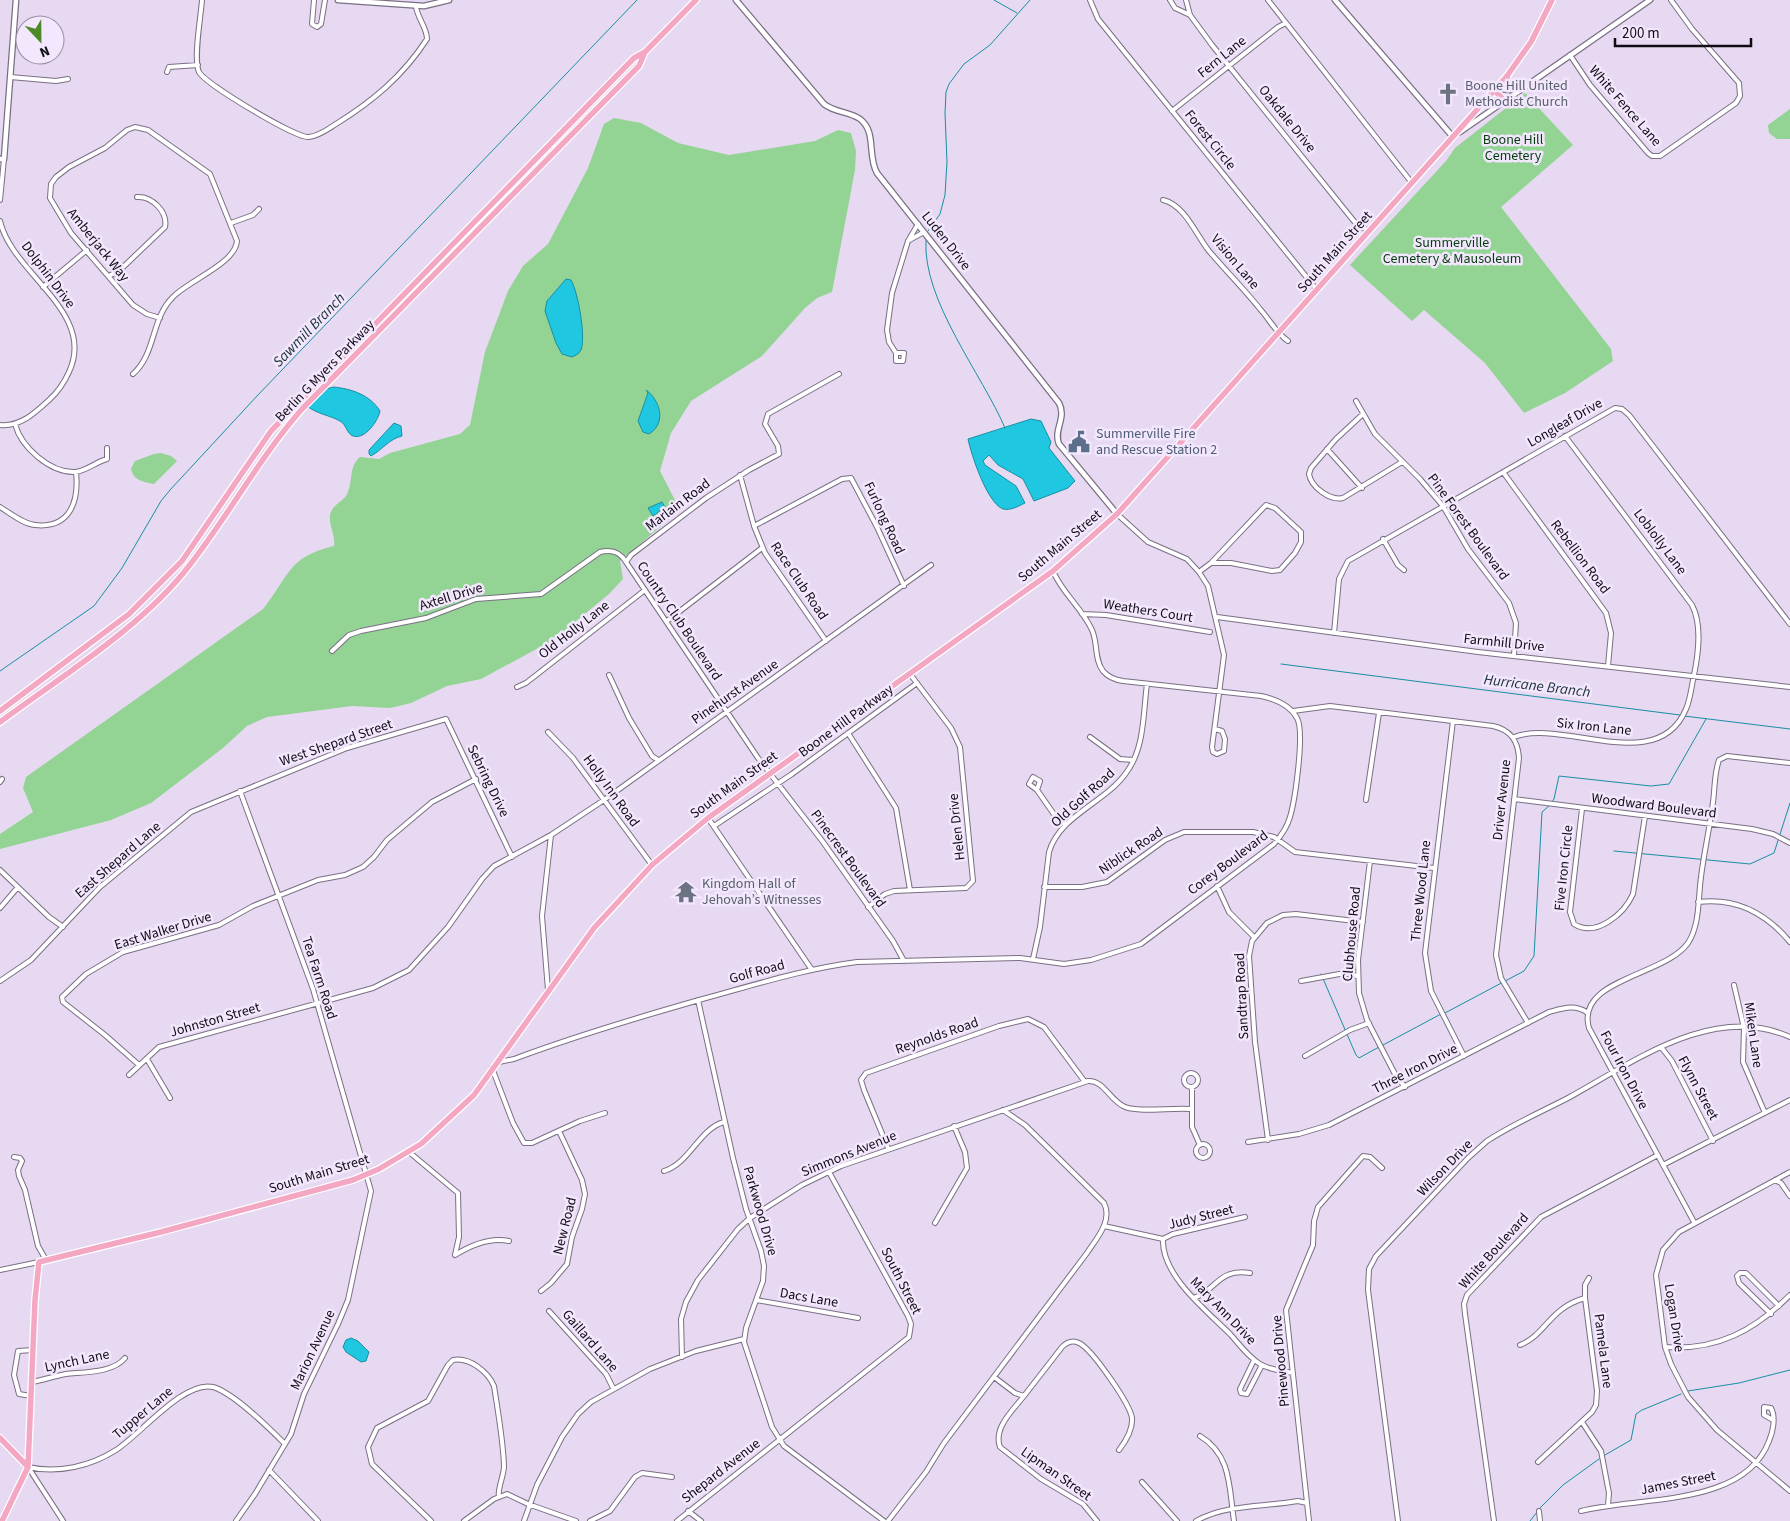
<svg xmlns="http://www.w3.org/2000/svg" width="1790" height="1521" font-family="'Source Sans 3',sans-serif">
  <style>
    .green { fill: #93d394 }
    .water { fill: #1fc7e0; stroke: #1a8fa3 }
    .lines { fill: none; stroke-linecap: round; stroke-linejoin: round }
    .stream { stroke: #1a8fa3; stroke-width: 1 }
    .minor-casing { stroke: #7a6f84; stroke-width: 6 }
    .tertiary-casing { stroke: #7a6f84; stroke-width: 7 }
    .primary-casing { stroke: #fff; stroke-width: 8 }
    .minor { stroke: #fff; stroke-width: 4 }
    .tertiary { stroke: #fff; stroke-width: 4.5 }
    .primary { stroke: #f4a7c2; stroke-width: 5.5 }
    .labels { text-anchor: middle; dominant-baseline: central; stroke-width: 5; stroke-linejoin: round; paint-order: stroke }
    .street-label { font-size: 14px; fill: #100c14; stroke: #f3e7fe }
    .worship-label { font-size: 14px; fill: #5b616d; stroke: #f3e7fe; text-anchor: start }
    .park-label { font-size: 14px; fill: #043d0d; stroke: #f3e7fe }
    .service-label { font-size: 14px; fill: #4e5e75; stroke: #f3e7fe; text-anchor: start }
    .water-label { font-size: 15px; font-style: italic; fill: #183135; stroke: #f3e7fe }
  </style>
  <rect width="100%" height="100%" fill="#e6d9f1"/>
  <!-- green -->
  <path class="green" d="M1525 93 1573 145 1501 207 1611 349 1613 361 1565 393 1524 413 1485 363 1424 310 1412 321 1350 265 1446 161 1455 148Z
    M1790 109V139H1777L1769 133 1768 125Z
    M614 118 641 123 678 143 729 155 815 141 838 130 851 133 856 151 855 170 832 292 817 298 805 308 762 356 691 401 671 433 660 471 680 510 620 561 623 579 609 594 553 640 481 679 447 686 411 703 390 708 352 706 267 717 247 726 223 748 151 803 111 820 0 849V834L33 812 23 788 26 777 263 609C289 577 287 557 334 546 336 536 329 527 330 516 331 504 345 502 348 492 353 479 349 466 360 457L379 459 390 453 460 434 470 425 485 352 508 291 523 266 548 244 588 168 604 124Z
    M161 453 171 456 177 461 154 484C144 482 134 481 131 469L135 461 154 454Z"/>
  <!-- water -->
  <path class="water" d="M566 279 571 280C578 292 586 336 581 350 579 354 576 355 572 357L562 354 556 343 545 311 547 301Z
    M334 387C352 389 370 395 380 411 378 421 365 440 353 436 347 434 346 424 340 421 329 415 317 414 307 406V397L317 391Z
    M646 390C660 400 667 423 649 434L643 432 638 421 648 393Z
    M1031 419 1041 421 1051 442 1049 448 1075 481 1068 488 1034 501 1023 479 998 465 989 455 983 461 985 465 1016 486 1025 503C1019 506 1010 511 1003 509 987 503 971 454 968 439Z
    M394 423 401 426 402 436C389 439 382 450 371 456L369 454V450Z
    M662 502 665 507 653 516 648 508Z
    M351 1338 358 1341 369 1352 366 1361 361 1362 346 1352 343 1347 346 1340Z"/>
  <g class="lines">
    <!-- stream -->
    <path class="stream" d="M994 0 1017 13
      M928 231 940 214 945 195 947 162 945 113 946 92 949 84 964 64 990 45 1030 0
      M926 240C922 300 982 374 1005 428
      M1281 664 1680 715
      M0 671 94 606 122 568 161 501 170 490 257 396 637 0
      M1684 716 1790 729
      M1551 803 1554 799 1559 776 1651 786 1669 784 1706 719
      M1614 851 1750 864 1774 853 1790 803
      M1321 974 1356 1055 1359 1058 1379 1047
      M1445 1013 1524 971 1534 956 1542 812 1549 806
      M1383 1045 1441 1014
      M1688 1391 1739 1383 1790 1370
      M1605 1455 1631 1440 1636 1414 1642 1410 1681 1394
      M1539 1509 1563 1485 1599 1459
      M1530 1521 1537 1512"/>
    <!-- minor casing -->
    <g class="minor-casing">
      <path id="minor" d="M202 0C201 16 193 59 199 72 205 84 297 139 309 137 319 136 328 129 336 124 373 101 403 76 427 39 427 27 417 18 416 6
        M314 0 312 24 317 27 321 24 325 0
        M1090 0 1098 19 1317 290
        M1170 0 1175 8 1190 15
        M1186 0 1190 15 1212 45 1353 220 1358 226 1370 231
        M1268 0 1412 183
        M1570 55 1590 85 1648 153 1652 156H1660L1736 103 1740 96 1739 83 1692 29 1671 0
        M167 72 169 67 198 65
        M10 77 56 81 68 79
        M1172 111 1278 27 1286 23
        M0 200 4 159
        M1163 200C1185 205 1196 235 1209 251 1226 271 1244 289 1260 309 1270 320 1276 333 1288 341
        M0 221C12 274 97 312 69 372 64 383 58 392 49 400 35 413 20 427 0 425
        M231 223 253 215 259 209
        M908 241 924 232
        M109 276 120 270 165 227C168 212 152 196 137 197
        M43 287 87 250
        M896 353H904L903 361H896V353L889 342 887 330 892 293 908 241 918 224
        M133 374C156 354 151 318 173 297 189 280 235 264 237 241L210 174 148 130 135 127 127 130 105 148 69 167 56 177 51 184 50 198 71 233 133 305 147 314 160 318
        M839 374 768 414 765 424 778 446 779 454 749 470 706 498 631 555 626 562 758 758 823 842 893 941 904 961
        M1356 401 1375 434 1420 479 1443 506 1468 549 1509 603 1516 623 1514 655
        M1363 414 1336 439 1311 468 1309 474C1311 487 1330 501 1343 498L1402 462
        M15 424C21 447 50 473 75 472 86 471 96 462 107 459V448
        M1327 449 1362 488
        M1503 472 1606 613 1611 633 1608 666
        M740 475 754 526 765 553 826 641
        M1266 505 1275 508 1301 532V542L1295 553 1280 570 1272 571 1231 563H1211Z
        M0 507C10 513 23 524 35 525 71 529 79 500 76 472
        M1117 514 1148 542 1187 559 1199 572 1208 586 1224 655 1212 747 1213 752 1217 754 1224 751 1225 739 1222 731 1215 729
        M754 526 842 479 851 478 877 527 904 586
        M1383 539 1398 565 1404 570
        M1199 572 1211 563
        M1082 614 1106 615 1210 632
        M1217 617 1478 652 1790 687
        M667 621 762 548
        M1334 633 1339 579 1348 561 1615 408 1622 409 1629 415 1790 624
        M332 651 349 635 361 631 426 618 476 599 541 594 600 552C612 549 620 552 626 562
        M609 675 629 718 652 756 658 760
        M517 687 526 683 645 590
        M1293 711 1330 706 1493 726C1511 730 1518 741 1519 758L1496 955 1501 978 1528 1023
        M1453 721 1425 953 1431 991 1464 1056
        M548 732 573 758 652 865
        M848 733 896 808 910 890
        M1090 737 1120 759 1133 760
        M1514 737C1562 718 1658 777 1686 709 1690 700 1691 690 1693 680 1698 657 1703 626 1692 605L1565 436
        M0 782 2 779
        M1037 790 1029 784 1033 777 1040 781 1037 790 1058 820 1066 825
        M1514 799 1752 829 1773 834 1790 843
        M1366 800 1379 713
        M1582 809 1570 912 1574 924C1596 938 1624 914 1633 894L1645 816
        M708 818 812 970
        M714 826 792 774 917 683
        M1370 861 1358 960 1359 993 1367 1020 1383 1051 1396 1076 1405 1087
        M0 870 49 917 63 927
        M1217 886 1229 912 1254 937
        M1044 887H1082L1107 882 1165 840 1184 832H1253L1274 837 1295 852 1434 868
        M1698 902C1737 897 1766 913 1790 942
        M868 907 885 894 894 891 966 888 973 881 960 747 951 728 910 674
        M0 908 18 887
        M1033 959 1040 927 1049 852C1060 815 1105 803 1126 773 1145 748 1143 713 1147 684
        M0 981 31 960 100 887 191 812 347 748 446 719 512 857
        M1301 981 1345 973 1357 976
        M1734 985 1744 1028 1743 1062 1765 1113
        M548 990 542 916 551 835
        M698 1000 733 1158 746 1209 761 1251 764 1266 763 1281 746 1328 744 1342 772 1427 784 1446 884 1521
        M1661 1047 1672 1061 1713 1141
        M1305 1056 1350 1030 1369 1023
        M147 1059 170 1098
        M499 1062 514 1059C575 1036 636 1018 699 1000 751 986 803 969 857 962L1020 958 1064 964 1091 960 1141 944 1274 844C1281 836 1287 828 1290 817 1295 800 1305 732 1297 718 1290 705 1275 699 1261 696L1123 681C1116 680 1108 677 1103 671 1094 659 1098 643 1092 630 1082 608 1062 593 1053 571
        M139 1065 105 1035 63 1002 62 997 86 974 123 952 219 925 253 906 318 880 345 875 363 867 374 857 387 840 432 802 476 779
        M492 1068 513 1123 524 1143H532L580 1121 605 1113
        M1184 1080a7 7 0 1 1 14 0a7 7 0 1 1-14 0Z
        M129 1075 159 1047 373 988 409 970 448 927 482 879 494 866 551 835 604 800 931 565
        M1192 1087V1127L1200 1145
        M1268 1140 1255 1042 1249 956 1252 941 1267 923 1283 915 1296 914 1363 922
        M1248 1142 1299 1134 1329 1125 1549 1012C1564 1008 1575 1004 1588 1013
        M1196 1151a7 7 0 1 1 14 0a7 7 0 1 1-14 0Z
        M888 1148 864 1090 861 1080 866 1073 999 1026 1028 1019 1044 1027 1085 1082
        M409 1152 458 1193 459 1237 455 1255
        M14 1157 20 1158 22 1161 18 1170 19 1176 25 1190 38 1246 46 1260
        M1663 1165 1790 1100
        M664 1171C690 1163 699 1129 724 1122
        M1790 1172 1679 1232 1663 1250 1656 1275 1665 1347 1671 1364 1688 1397 1717 1430 1790 1491
        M1775 1180 1781 1183 1790 1196
        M1694 1222 1589 1028C1575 979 1665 976 1688 943 1700 925 1698 898 1701 877 1704 852 1710 827 1713 802 1715 788 1714 774 1719 760L1727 756 1790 763
        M935 1223 967 1168 965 1152 954 1126
        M1104 1226 1163 1239 1173 1234 1245 1217
        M1163 1239C1161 1275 1207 1311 1230 1334 1239 1344 1248 1357 1260 1364 1270 1370 1282 1371 1293 1373
        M455 1255C471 1245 491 1237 509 1241
        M0 1270 39 1262
        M541 1291 551 1283 567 1264 572 1237 582 1209 585 1194 582 1180 559 1131
        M1194 1298C1217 1290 1218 1268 1250 1273
        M756 1300 858 1318
        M549 1311 606 1374 613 1388
        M1771 1314 1739 1283 1737 1276 1740 1273H1746L1779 1306
        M1520 1345C1546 1335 1549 1308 1585 1298
        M1665 1347C1717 1351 1755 1330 1790 1295
        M682 1357 681 1319 686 1302 698 1280 738 1229 750 1218 802 1185 841 1166 1088 1081C1104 1080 1110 1101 1125 1107 1141 1113 1173 1107 1191 1109
        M1254 1360 1240 1389 1241 1393 1247 1394 1262 1365
        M994 1377 1015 1393 1024 1396 1062 1347C1067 1342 1073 1340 1079 1343 1092 1349 1130 1404 1132 1418 1133 1430 1126 1441 1119 1450
        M32 1382C43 1380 55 1376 66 1374 84 1372 113 1373 125 1358
        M31 1396 19 1394 14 1375 18 1351 33 1350
        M1024 1396C1013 1410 993 1428 1000 1447L1041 1479 1083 1504 1097 1521
        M1582 1422 1601 1451 1609 1493 1608 1505
        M1200 1436C1232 1455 1229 1489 1234 1521
        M1538 1462 1592 1412 1596 1405 1597 1391 1585 1298V1285L1589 1278
        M28 1467C58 1474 91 1466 116 1450 141 1434 184 1380 213 1387 234 1393 269 1428 285 1444
        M28 1467 63 1521
        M269 1470 318 1521
        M1142 1482 1177 1521
        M688 1511 701 1521
        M1539 1511 1540 1521
        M1581 1511C1637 1496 1744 1508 1769 1441 1773 1432 1776 1417 1771 1408L1764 1407V1415L1773 1420
        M236 1521 255 1494 291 1434 304 1394 338 1324 348 1300 371 1191 313 989 240 791
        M431 1521 372 1464 368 1447 377 1428 428 1401 448 1365 453 1360C470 1357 488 1372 494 1386 498 1412 503 1439 504 1466 504 1476 497 1489 499 1497
        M464 1521 494 1499 507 1494 528 1504 576 1521
        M524 1521 537 1485 562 1437 578 1414 591 1402 650 1369 696 1351 744 1339
        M590 1521 610 1511 635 1477 642 1473 672 1477
        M677 1521 909 1337 911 1324 908 1316 829 1172
        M888 1521 926 1472 944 1443 1087 1253C1096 1239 1113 1221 1104 1203L1025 1125 1003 1110
        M1196 1521C1226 1504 1265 1507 1298 1501L1307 1503
        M1309 1521 1286 1310 1313 1245 1314 1221 1318 1207 1363 1156 1370 1157 1382 1168
        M1398 1521 1368 1290 1369 1269 1376 1256 1468 1158 1487 1141C1513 1124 1541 1112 1568 1098 1632 1063 1713 1002 1790 1037
        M1494 1521 1465 1314 1464 1304 1467 1295 1541 1217 1658 1155"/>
    </g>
    <!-- tertiary casing -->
    <g class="tertiary-casing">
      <path id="tertiary" d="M338 0 424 6 449 0
        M736 0 824 104C835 113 849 111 860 119 877 132 867 156 877 173L1059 403C1067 418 1053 430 1059 444L1117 514
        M1335 0 1453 137
        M1497 88 1509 90 1517 89
        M1460 132 1650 0
        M0 159H4L16 0"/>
    </g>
    <!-- primary casing -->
    <g class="primary-casing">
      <path id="primary" d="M1507 76 1508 83 1517 89
        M1494 90 1505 101
        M0 711 129 614 182 561 271 431 634 58 645 52
        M0 722C62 676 142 627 189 566 229 515 259 458 302 409L639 66 645 52 696 0
        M0 1438 28 1467
        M2 1521 28 1467 35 1300 39 1262 161 1232 353 1180 379 1169 421 1144 474 1095 594 928 652 865 708 818 1053 571 1117 514 1507 76 1531 42 1552 0"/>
    </g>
    <!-- minor -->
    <use href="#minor" class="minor"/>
    <!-- tertiary -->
    <use href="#tertiary" class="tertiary"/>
    <!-- primary -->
    <use href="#primary" class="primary"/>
  </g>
  <!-- icons -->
  <defs>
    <g id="church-bare" transform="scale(1.725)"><path d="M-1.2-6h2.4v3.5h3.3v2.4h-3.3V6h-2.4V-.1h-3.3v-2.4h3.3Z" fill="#6b7280" stroke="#f3e7fe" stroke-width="2.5" paint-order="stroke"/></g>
    <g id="civic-bare" transform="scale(1.725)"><path d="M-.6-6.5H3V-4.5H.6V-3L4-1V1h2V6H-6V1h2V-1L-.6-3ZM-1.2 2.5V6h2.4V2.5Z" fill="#5c6f8a" stroke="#f3e7fe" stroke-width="2.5" paint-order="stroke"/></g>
    <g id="temple-bare" transform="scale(1.725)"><path d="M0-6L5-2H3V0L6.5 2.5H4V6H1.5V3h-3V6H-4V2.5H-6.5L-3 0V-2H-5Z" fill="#6b7280" stroke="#f3e7fe" stroke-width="2.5" paint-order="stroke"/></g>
  </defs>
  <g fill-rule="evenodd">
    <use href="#church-bare" x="1448" y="94"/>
    <use href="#civic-bare" x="1079" y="442"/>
    <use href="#temple-bare" x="686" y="892"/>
  </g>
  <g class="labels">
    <!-- street labels -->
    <g class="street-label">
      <text transform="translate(1222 57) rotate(-39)">Fern Lane</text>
      <text transform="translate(1625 106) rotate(49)">White Fence Lane</text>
      <text transform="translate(1287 119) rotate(51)">Oakdale Drive</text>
      <text transform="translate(1210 140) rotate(51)">Forest Circle</text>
      <text transform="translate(946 241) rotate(52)">Luden Drive</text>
      <text transform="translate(98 245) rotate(51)">Amberjack Way</text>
      <text transform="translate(1335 252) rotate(-48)">South Main Street</text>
      <text transform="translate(1235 262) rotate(50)">Vision Lane</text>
      <text transform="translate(48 275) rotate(53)">Dolphin Drive</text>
      <text transform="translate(325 371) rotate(-46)">Berlin G Myers Parkway</text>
      <text transform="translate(1565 423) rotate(-30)">Longleaf Drive</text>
      <text transform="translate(678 505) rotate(-37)">Marlain Road</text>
      <text transform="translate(884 518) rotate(65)">Furlong Road</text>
      <text transform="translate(1468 527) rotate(54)">Pine Forest Boulevard</text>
      <text transform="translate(1660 542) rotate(53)">Loblolly Lane</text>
      <text transform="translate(1060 546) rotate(-40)">South Main Street</text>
      <text transform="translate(1580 557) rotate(53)">Rebellion Road</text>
      <text transform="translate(799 581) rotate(56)">Race Club Road</text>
      <text transform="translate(451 597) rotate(-17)">Axtell Drive</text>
      <text transform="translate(1148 611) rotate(9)">Weathers Court</text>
      <text transform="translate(679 621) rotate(56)">Country Club Boulevard</text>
      <text transform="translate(574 630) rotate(-38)">Old Holly Lane</text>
      <text transform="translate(1504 643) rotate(6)">Farmhill Drive</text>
      <text transform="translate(735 692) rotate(-35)">Pinehurst Avenue</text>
      <text transform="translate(846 721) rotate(-36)">Boone Hill Parkway</text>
      <text transform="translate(1594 727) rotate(6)">Six Iron Lane</text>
      <text transform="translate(336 743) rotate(-19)">West Shepard Street</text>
      <text transform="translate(488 781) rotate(64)">Sebring Drive</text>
      <text transform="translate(734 785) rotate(-36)">South Main Street</text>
      <text transform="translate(611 791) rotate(54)">Holly Inn Road</text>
      <text transform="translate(1083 798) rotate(-42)">Old Golf Road</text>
      <text transform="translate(1502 800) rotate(-84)">Driver Avenue</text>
      <text transform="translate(1654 806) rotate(7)">Woodward Boulevard</text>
      <text transform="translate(957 827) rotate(-96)">Helen Drive</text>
      <text transform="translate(1131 851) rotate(-34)">Niblick Road</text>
      <text transform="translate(848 859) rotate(54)">Pinecrest Boulevard</text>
      <text transform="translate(118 860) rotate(-41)">East Shepard Lane</text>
      <text transform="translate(1228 863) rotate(-37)">Corey Boulevard</text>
      <text transform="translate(1564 868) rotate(-84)">Five Iron Circle</text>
      <text transform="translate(1421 891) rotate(-84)">Three Wood Lane</text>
      <text transform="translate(163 931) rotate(-17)">East Walker Drive</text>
      <text transform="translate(1352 934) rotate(-85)">Clubhouse Road</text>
      <text transform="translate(757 972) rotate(-15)">Golf Road</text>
      <text transform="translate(319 978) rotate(72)">Tea Farm Road</text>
      <text transform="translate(1242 996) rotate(-93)">Sandtrap Road</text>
      <text transform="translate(215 1020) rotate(-16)">Johnston Street</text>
      <text transform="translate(1753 1035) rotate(82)">Miken Lane</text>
      <text transform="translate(937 1036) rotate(-19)">Reynolds Road</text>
      <text transform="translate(1415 1069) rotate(-27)">Three Iron Drive</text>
      <text transform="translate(1624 1070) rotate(62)">Four Iron Drive</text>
      <text transform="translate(1698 1088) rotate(62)">Flynn Street</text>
      <text transform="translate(849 1154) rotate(-22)">Simmons Avenue</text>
      <text transform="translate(1445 1168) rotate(-46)">Wilson Drive</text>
      <text transform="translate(319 1174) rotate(-17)">South Main Street</text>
      <text transform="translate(760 1211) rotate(74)">Parkwood Drive</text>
      <text transform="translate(1201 1217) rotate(-14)">Judy Street</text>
      <text transform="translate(565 1226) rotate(-76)">New Road</text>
      <text transform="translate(1494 1251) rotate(-48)">White Boulevard</text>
      <text transform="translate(901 1281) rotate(63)">South Street</text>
      <text transform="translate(809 1298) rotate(10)">Dacs Lane</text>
      <text transform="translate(1223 1311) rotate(46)">Mary Ann Drive</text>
      <text transform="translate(1674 1318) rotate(81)">Logan Drive</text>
      <text transform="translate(590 1341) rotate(49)">Gaillard Lane</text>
      <text transform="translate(313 1350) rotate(-65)">Marion Avenue</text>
      <text transform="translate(1603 1351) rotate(83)">Pamela Lane</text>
      <text transform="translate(77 1361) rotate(-12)">Lynch Lane</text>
      <text transform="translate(1281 1361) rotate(-95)">Pinewood Drive</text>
      <text transform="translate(143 1413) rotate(-40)">Tupper Lane</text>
      <text transform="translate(721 1471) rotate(-38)">Shepard Avenue</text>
      <text transform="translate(1056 1474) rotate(35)">Lipman Street</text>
      <text transform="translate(1678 1483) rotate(-11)">James Street</text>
    </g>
    <!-- worship labels -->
    <g class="worship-label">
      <text x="1465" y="86">Boone Hill United<tspan x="1465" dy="16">Methodist Church</tspan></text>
      <text x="702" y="884">Kingdom Hall of<tspan x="702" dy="16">Jehovah’s Witnesses</tspan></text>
    </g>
    <!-- park labels -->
    <g class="park-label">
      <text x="1513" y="140">Boone Hill<tspan x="1513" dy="16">Cemetery</tspan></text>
      <text x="1452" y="243">Summerville<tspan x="1452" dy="16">Cemetery &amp; Mausoleum</tspan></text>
    </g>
    <!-- service labels -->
    <g class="service-label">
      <text x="1096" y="434">Summerville Fire<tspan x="1096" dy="16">and Rescue Station 2</tspan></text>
    </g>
    <!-- water labels -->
    <g class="water-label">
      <text transform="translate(309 330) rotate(-46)">Sawmill Branch</text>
      <text transform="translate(1537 686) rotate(7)">Hurricane Branch</text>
    </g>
  </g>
  <!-- north arrow -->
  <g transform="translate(40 40) rotate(158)"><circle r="24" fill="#f3e7fe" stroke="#988fa0"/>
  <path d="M0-4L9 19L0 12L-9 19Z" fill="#4d8927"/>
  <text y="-8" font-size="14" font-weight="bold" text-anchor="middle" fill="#100c14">N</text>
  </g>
  <!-- scale -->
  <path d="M1615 38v8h136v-8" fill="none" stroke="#100c14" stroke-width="2.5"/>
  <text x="1622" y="38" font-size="15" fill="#100c14" stroke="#f3e7fe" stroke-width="4" paint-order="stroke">200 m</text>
</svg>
